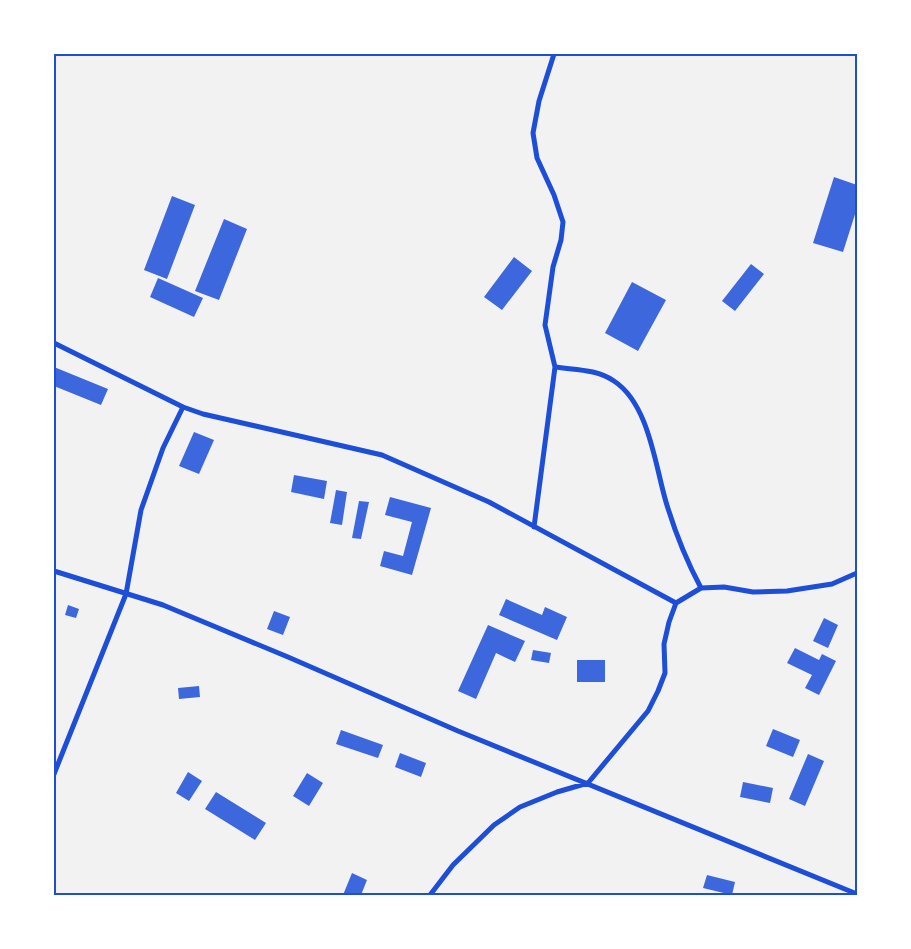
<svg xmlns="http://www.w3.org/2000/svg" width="911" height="949" font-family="Merriweather,serif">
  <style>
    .building { fill: #3d67dc }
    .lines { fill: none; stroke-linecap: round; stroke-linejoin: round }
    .minor { stroke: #1d4ed8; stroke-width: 5 }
    .neatline { fill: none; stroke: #1d4ed8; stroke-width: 2 }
  </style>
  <rect width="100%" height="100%" fill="#f2f2f2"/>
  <!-- building -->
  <path class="building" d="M834 177 857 185V208L843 252 813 243Z
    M172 196 195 205 167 279 144 270Z
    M224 219 247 229 219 300 195 291Z
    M514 257 532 271 502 310 484 297Z
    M751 264 764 274 735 311 722 301Z
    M158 278 203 298 194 317 150 297Z
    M632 282 666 300 638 351 605 333Z
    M54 367 108 389 101 405 54 386Z
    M194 432 214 440 199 474 179 466Z
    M294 475 327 481 324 499 291 492Z
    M336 490 347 492 342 525 330 523Z
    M390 497 431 508 412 575 380 566 384 551 403 556 412 522 385 515Z
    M359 501 369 502 361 539 352 538Z
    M506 599 542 615 545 607 567 617 557 640 499 615Z
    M68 605 79 609 76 618 65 615Z
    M274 611 290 617 283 635 267 629Z
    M824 618 838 625 828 648 813 641Z
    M488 625 525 641 515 662 496 653 476 699 458 691Z
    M795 648 819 660 822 654 836 661 819 695 805 688 812 675 787 663Z
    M533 650 551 653 549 663 531 660Z
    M577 660H605V682H577Z
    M199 686 200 697 179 699 178 688Z
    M773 729 800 740 793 757 766 746Z
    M341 730 383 745 378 758 336 744Z
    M400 753 426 763 421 777 395 767Z
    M808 754 824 761 805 806 789 799Z
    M188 772 202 781 189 801 176 793Z
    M307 773 323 783 309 806 293 796Z
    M743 782 773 788 770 803 740 797Z
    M216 792 266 823 255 840 205 809Z
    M352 873 367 880 361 895H343Z
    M707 875 735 882 732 895 703 888Z"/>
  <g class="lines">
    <!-- minor -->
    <path class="minor" d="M54 343 183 407 203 414 382 455 489 502 676 603
      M555 367C576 370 597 369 614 381 649 404 655 465 666 502 675 532 686 560 701 588
      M534 527 555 367 545 325 553 267 561 240 563 222 554 195 537 158 533 133 539 101 554 54
      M54 571 163 605 288 657 458 731 857 894
      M54 774 126 594 141 510 163 448 183 407
      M430 895 453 865 494 825 520 807 557 792 588 783 648 711 658 691 665 673 664 644 669 622 676 603 701 588 724 587 753 592 787 591 832 584 857 573"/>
  </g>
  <!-- border -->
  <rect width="911" height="949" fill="none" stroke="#ffffff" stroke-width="110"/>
  <rect x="55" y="55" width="801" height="839" class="neatline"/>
</svg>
